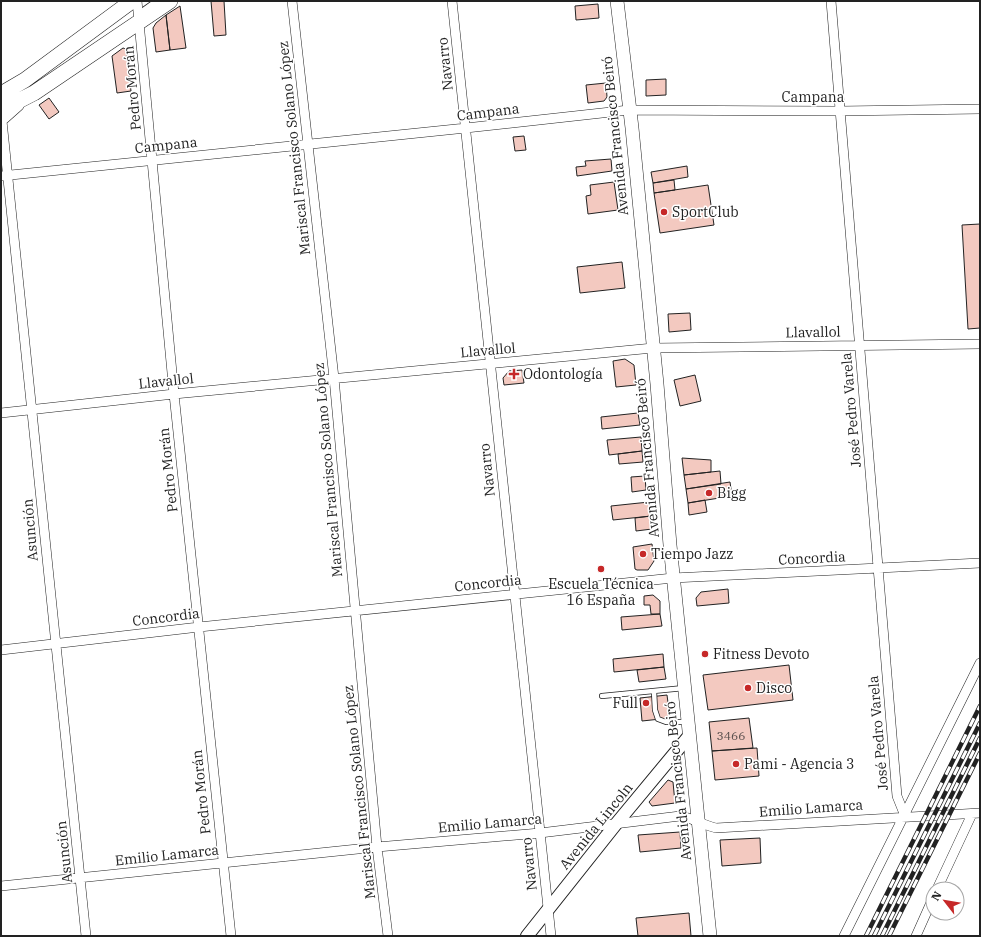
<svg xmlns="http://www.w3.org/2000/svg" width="981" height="937" font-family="'IBM Plex Serif',serif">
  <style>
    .building { fill: #f3c9c0; stroke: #222 }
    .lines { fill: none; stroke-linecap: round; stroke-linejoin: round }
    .service-casing { stroke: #222; stroke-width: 6 }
    .minor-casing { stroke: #222; stroke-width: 10 }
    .tertiary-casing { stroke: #222; stroke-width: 14 }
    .secondary-casing { stroke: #222; stroke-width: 14 }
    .primary-casing { stroke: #222; stroke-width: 16 }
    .service { stroke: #fff; stroke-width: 4.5 }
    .minor { stroke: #fff; stroke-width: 9 }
    .tertiary { stroke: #fff; stroke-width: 12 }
    .secondary { stroke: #fff; stroke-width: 13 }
    .primary { stroke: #fff; stroke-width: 15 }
    .rail-casing { stroke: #222; stroke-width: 4.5 }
    .rail { stroke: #fff; stroke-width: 3; stroke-dasharray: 9; stroke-linecap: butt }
    .poi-dot { fill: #c62828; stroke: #fff; stroke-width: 1.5 }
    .labels { text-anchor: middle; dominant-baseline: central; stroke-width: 3; stroke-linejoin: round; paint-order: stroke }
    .number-label { font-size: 12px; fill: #564c4a }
    .street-label { font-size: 14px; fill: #222; stroke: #fff }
    .poi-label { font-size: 14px; fill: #222; stroke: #fff; text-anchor: start }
  </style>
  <rect width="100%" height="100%" fill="#fff"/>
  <!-- building -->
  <path class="building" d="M211 1H224L226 35 214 36Z
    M598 4 599 18 576 20 575 6Z
    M180 6 186 48 170 50 166 15Z
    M166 15 170 50 156 52 153 28 156 23Z
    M123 48 126 49 131 91 117 93 112 56Z
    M666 79V95L646 96V80Z
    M606 83 607 97 604 101 588 103 586 85Z
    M49 98 59 112 49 119 39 105Z
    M524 136 526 150 515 151 513 137Z
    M611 159 612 171 577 176 576 167 586 166 585 161Z
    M687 166 688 177 653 183 651 172Z
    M674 180 675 190 654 193 653 183Z
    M614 182 618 210 588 214 586 196 591 195 590 185Z
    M708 185 714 225 660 233 654 193Z
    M980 224V328L968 329 962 225Z
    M622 262 625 288 580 293 577 267Z
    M690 313 691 330 669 332 668 314Z
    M625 359 634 365 636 385 616 387 613 361Z
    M522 370 524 383 504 385 503 378 509 371Z
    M695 375 701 401 680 406 674 380Z
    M638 413 640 425 602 429 601 417Z
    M641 437 642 451 609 455 607 440Z
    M642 451 643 462 619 464 618 454Z
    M682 458 711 460V472L684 475Z
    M720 471 721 484 686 489 684 475Z
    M645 476 646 490 632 492 631 477Z
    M730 482 732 496 688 503 686 489Z
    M705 500 707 512 689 515 688 503Z
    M649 502 651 516 613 520 611 506Z
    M651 516 652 529 636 531 635 518Z
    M652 544 654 561 648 570H637L635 569 633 547Z
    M728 589 729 603 697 606 696 598 701 592Z
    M653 595 660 601V614H651L650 605H644V596Z
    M660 614 662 626 622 630 621 617Z
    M663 654 664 667 614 672 613 659Z
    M789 665 793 700 708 710 703 675Z
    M664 667 666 679 639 682 637 670Z
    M667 695 670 718 642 721 640 698Z
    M749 718 753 748 712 751 709 722Z
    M757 748 759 776 715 780 712 751Z
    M668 780 673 782 675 803 652 806 649 802Z
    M680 832 681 848 640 852 638 835Z
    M760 838 761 863 722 866 720 840Z
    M689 913 691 936H638L636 918Z"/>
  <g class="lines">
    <!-- service casing -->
    <g class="service-casing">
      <path id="service" d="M139 13 156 1
        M654 691 655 710 658 719 666 722H688
        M602 696 684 688"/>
    </g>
    <!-- minor casing -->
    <g class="minor-casing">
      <path id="minor" d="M137 1 174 394 231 936
        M292 1 334 378 377 847 388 936
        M452 1 551 936
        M831 1 897 796 905 816
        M2 121 86 936
        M1 122 19 106
        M1 176 466 128 629 110 840 111 980 109
        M1 413 174 394 653 348 980 344
        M1 650 199 627 673 578 980 563
        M1 886 377 847 540 833 680 816C693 818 703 825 716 828L980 813
        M937 889 972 814
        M844 936 980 663
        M916 936 933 898"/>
    </g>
    <!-- tertiary casing -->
    <g class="tertiary-casing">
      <path id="tertiary" d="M527 936 616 824 689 736"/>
    </g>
    <!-- secondary casing -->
    <g class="secondary-casing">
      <path id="secondary" d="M617 1 632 128 657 384 670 545 710 936"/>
    </g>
    <!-- primary casing -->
    <g class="primary-casing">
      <path id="primary" d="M1 94 25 80 132 1
        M1 110 34 93 170 1"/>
    </g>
    <!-- service -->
    <use href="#service" class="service"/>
    <!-- minor -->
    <use href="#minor" class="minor"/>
    <!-- tertiary -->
    <use href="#tertiary" class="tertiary"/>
    <!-- secondary -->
    <use href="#secondary" class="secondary"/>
    <!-- primary -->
    <use href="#primary" class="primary"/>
    <!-- rail casing -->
    <g class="rail-casing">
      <path id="rail" d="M866 936 980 706
        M874 936 980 723
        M882 936 980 738
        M889 936 980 753"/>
    </g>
    <!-- rail -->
    <use href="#rail" class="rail"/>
  </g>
  <!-- markers -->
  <g class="poi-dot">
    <circle cx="664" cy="212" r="4"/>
    <path d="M512 368h4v4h4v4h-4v4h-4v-4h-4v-4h4z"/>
    <circle cx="709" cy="493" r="4"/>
    <circle cx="643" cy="554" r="4"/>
    <circle cx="601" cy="569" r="4"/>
    <circle cx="705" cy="654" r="4"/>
    <circle cx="748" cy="688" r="4"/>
    <circle cx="646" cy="703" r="4"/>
    <circle cx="736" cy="764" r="4"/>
  </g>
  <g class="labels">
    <!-- number labels -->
    <g class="number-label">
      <text x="731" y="735">3466</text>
    </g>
    <!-- street labels -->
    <g class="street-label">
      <text transform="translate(445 64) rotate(-96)">Navarro</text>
      <text transform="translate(132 88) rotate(-95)">Pedro Morán</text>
      <text x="813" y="97">Campana</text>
      <text transform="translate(488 112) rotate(-7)">Campana</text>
      <text transform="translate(615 136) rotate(-96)">Avenida Francisco Beiró</text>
      <text transform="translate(166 145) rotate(-6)">Campana</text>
      <text transform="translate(294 148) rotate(-96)">Mariscal Francisco Solano López</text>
      <text transform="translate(813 332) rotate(-1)">Llavallol</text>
      <text transform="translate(488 350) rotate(-5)">Llavallol</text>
      <text transform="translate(166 381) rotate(-6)">Llavallol</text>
      <text transform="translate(851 410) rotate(-95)">José Pedro Varela</text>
      <text transform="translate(647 458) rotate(-95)">Avenida Francisco Beiró</text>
      <text transform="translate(168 470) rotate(-96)">Pedro Morán</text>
      <text transform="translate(328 470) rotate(-95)">Mariscal Francisco Solano López</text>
      <text transform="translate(487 470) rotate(-96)">Navarro</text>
      <text transform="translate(30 530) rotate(-95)">Asunción</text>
      <text transform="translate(812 558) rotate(-3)">Concordia</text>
      <text transform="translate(488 583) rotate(-6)">Concordia</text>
      <text transform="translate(166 617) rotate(-7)">Concordia</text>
      <text transform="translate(878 733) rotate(-95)">José Pedro Varela</text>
      <text transform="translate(678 781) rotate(-96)">Avenida Francisco Beiró</text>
      <text transform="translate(201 792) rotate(-96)">Pedro Morán</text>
      <text transform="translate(359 792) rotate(-96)">Mariscal Francisco Solano López</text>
      <text transform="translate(811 808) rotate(-4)">Emilio Lamarca</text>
      <text transform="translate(490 823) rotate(-5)">Emilio Lamarca</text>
      <text transform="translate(596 826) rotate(-51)">Avenida Lincoln</text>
      <text transform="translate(64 852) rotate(-96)">Asunción</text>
      <text transform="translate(167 855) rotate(-6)">Emilio Lamarca</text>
      <text transform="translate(529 864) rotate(-96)">Navarro</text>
    </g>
    <!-- poi labels -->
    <g class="poi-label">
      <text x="672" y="212">SportClub</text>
      <text x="523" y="374">Odontología</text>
      <text x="717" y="493">Bigg</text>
      <text x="651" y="554">Tiempo Jazz</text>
      <text x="601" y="584" text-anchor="middle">Escuela Técnica<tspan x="601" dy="16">16 España</tspan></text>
      <text x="713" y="654">Fitness Devoto</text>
      <text x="756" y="688">Disco</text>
      <text x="638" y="703" text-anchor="end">Full</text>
      <text x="744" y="764">Pami - Agencia 3</text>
    </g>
  </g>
  <!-- border -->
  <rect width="981" height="937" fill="none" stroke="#222222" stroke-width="4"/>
  <!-- north arrow -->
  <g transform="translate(945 901) rotate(301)"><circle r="19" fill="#ffffff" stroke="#a7a7a7"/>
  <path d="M0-3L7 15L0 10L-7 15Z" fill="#c62828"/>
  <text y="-6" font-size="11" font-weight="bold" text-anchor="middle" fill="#222222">N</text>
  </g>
</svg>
